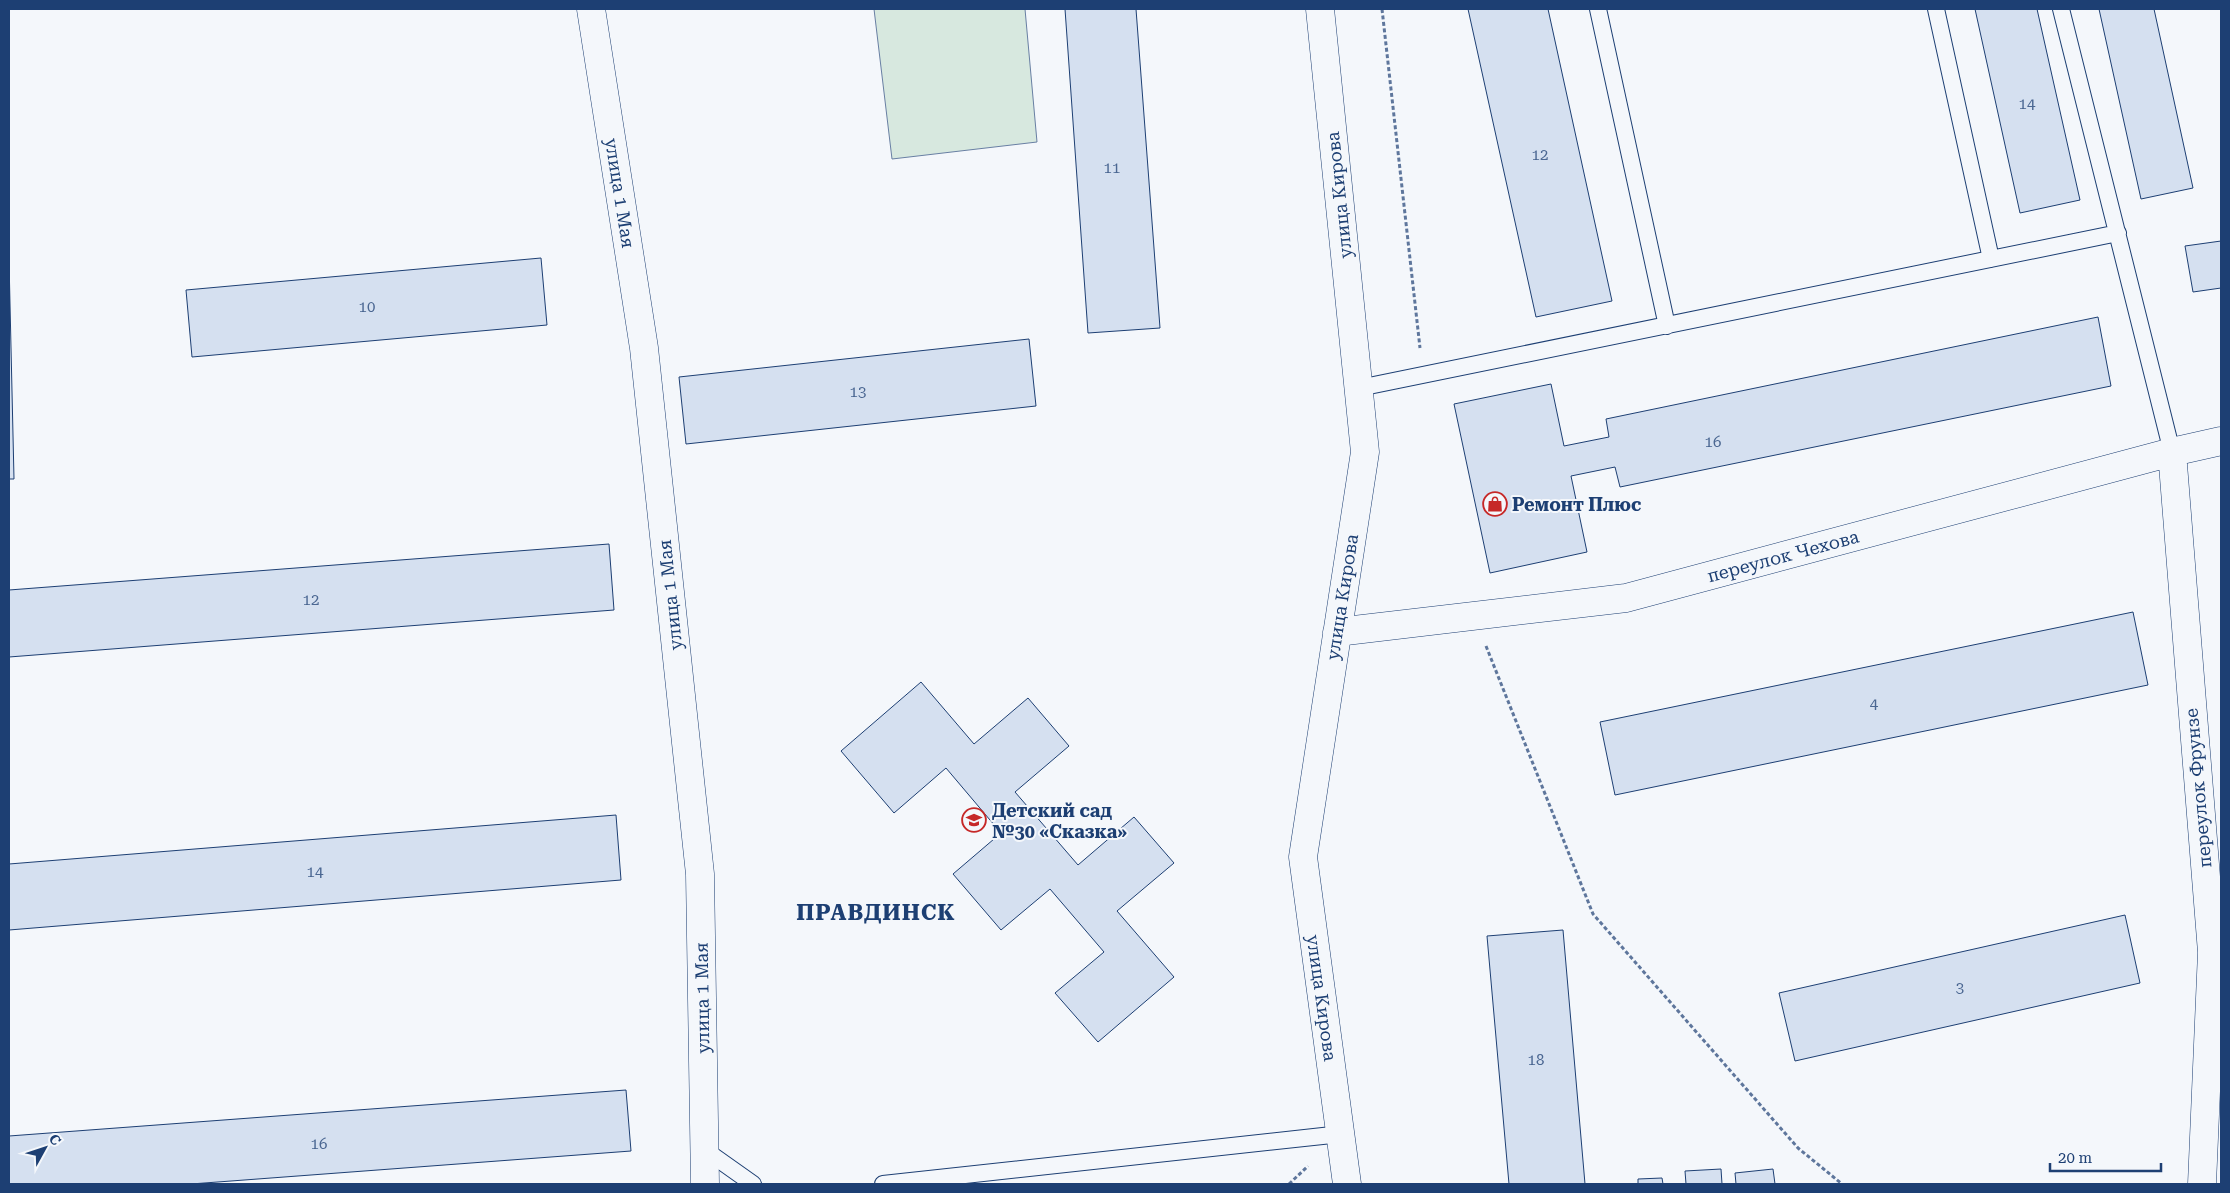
<svg xmlns="http://www.w3.org/2000/svg" width="2230" height="1193" font-family="'Roboto Serif',serif">
  <style>
    .green { fill: #d7e8df; stroke: #687fa3 }
    .building { fill: #d5e0f0; stroke: #1d3f73 }
    .lines { fill: none; stroke-linecap: round; stroke-linejoin: round }
    .service-casing { stroke: #1d3f73; stroke-width: 18 }
    .minor-casing { stroke: #1d3f73; stroke-width: 29 }
    .path { stroke: #5e769c; stroke-width: 3; stroke-dasharray: 4 2.5; stroke-linecap: butt }
    .service { stroke: #f4f7fb; stroke-width: 16 }
    .minor { stroke: #f4f7fb; stroke-width: 28 }
    .labels { text-anchor: middle; dominant-baseline: central; stroke-width: 4; stroke-linejoin: round; paint-order: stroke }
    .number-label { font-size: 15px; fill: #4b6792 }
    .street-label { font-size: 18px; fill: #1d3f73; stroke: #f4f7fb }
    .poi-label { font-size: 18px; font-weight: bold; fill: #1d3f73; stroke: #f4f7fb; text-anchor: start }
    .district-label { font-size: 22px; font-weight: bold; letter-spacing: 1px; fill: #1d3f73; stroke: #f4f7fb }
  </style>
  <rect width="100%" height="100%" fill="#f4f7fb"/>
  <!-- green -->
  <path class="green" d="M874 9H1025L1037 142 892 159Z"/>
  <!-- building -->
  <path class="building" d="M1065 9H1136L1160 328 1088 333Z
    M1468 9H1548L1612 301 1536 317Z
    M1975 9H2037L2080 200 2020 213Z
    M2099 9H2154L2193 188 2141 199Z
    M2221 241V288L2193 292 2185 246Z
    M541 258 547 325 192 357 186 290Z
    M9 260 14 479H9Z
    M2098 317 2111 386 1620 487 1615 467 1571 476 1587 552 1490 573 1454 404 1551 384 1564 446 1609 437 1606 419Z
    M1029 339 1036 406 686 444 679 377Z
    M609 544 614 610 9 657V590Z
    M2133 612 2148 685 1615 795 1600 722Z
    M921 682 974 744 1028 698 1069 746 1015 792 1078 865 1134 817 1174 863 1117 911 1174 977 1098 1042 1055 993 1104 952 1050 889 1001 930 953 874 1001 833 946 768 894 813 841 751Z
    M616 815 621 880 9 930V864Z
    M2125 915 2140 983 1795 1061 1779 993Z
    M1563 930 1585 1184H1509L1487 936Z
    M626 1090 631 1151 191 1184H9V1136Z
    M1721 1169 1722 1184H1686L1685 1171Z
    M1773 1169 1775 1184H1736L1735 1173Z
    M1662 1178 1663 1184H1638V1179Z"/>
  <g class="lines">
    <!-- service casing -->
    <g class="service-casing">
      <path id="service" d="M1598 9 1667 326
        M1936 9 1991 259
        M2061 9 2172 452
        M1359 388 2118 233
        M705 1150 753 1184
        M883 1184 1341 1134"/>
    </g>
    <!-- minor casing -->
    <g class="minor-casing">
      <path id="minor" d="M591 9 644 348 700 874 705 1184
        M1320 9 1365 452 1303 857 1347 1184
        M2172 452 2212 952 2202 1184
        M1337 632 1626 598 2172 452 2221 441"/>
    </g>
    <!-- path -->
    <path class="path" d="M1382 9 1420 348
      M1486 646 1593 914 1798 1148 1842 1184
      M1289 1184 1308 1166"/>
    <!-- service -->
    <use href="#service" class="service"/>
    <!-- minor -->
    <use href="#minor" class="minor"/>
  </g>
  <!-- icons -->
  <defs>
    <g id="shop-ring" transform="scale(1.25)"><circle r="9.5" fill="#f4f7fb" stroke="#c62828" stroke-width="1.5"/><path d="M-5-2.5h2.3a2.7 3.5 0 0 1 5.4 0H5L5.5 6h-11ZM-1.5-2.5h3a1.5 2.3 0 0 0-3 0Z" fill="#c62828"/></g>
    <g id="school-ring" transform="scale(1.25)"><circle r="9.5" fill="#f4f7fb" stroke="#c62828" stroke-width="1.5"/><path d="M0-5L7-2L0 1L-7-2ZM-4 1L0 2.5L4 1V4Q0 6-4 4Z" fill="#c62828"/></g>
  </defs>
  <g fill-rule="evenodd">
    <use href="#shop-ring" x="1495" y="504"/>
    <use href="#school-ring" x="974" y="820"/>
  </g>
  <g class="labels">
    <!-- number labels -->
    <g class="number-label">
      <text x="2027" y="104">14</text>
      <text x="1540" y="155">12</text>
      <text x="1112" y="168">11</text>
      <text x="367" y="307">10</text>
      <text x="858" y="392">13</text>
      <text x="1713" y="442">16</text>
      <text x="311" y="600">12</text>
      <text x="1874" y="704">4</text>
      <text x="315" y="872">14</text>
      <text x="1960" y="988">3</text>
      <text x="1536" y="1060">18</text>
      <text x="319" y="1144">16</text>
    </g>
    <!-- street labels -->
    <g class="street-label">
      <text transform="translate(620 193) rotate(81)">улица 1 Мая</text>
      <text transform="translate(1339 195) rotate(-96)">улица Кирова</text>
      <text transform="translate(1783 556) rotate(-15)">переулок Чехова</text>
      <text transform="translate(670 595) rotate(-96)">улица 1 Мая</text>
      <text transform="translate(1342 597) rotate(-81)">улица Кирова</text>
      <text transform="translate(2198 788) rotate(-95)">переулок Фрунзе</text>
      <text transform="translate(702 998) rotate(-91)">улица 1 Мая</text>
      <text transform="translate(1322 998) rotate(82)">улица Кирова</text>
    </g>
    <!-- poi labels -->
    <g class="poi-label">
      <text x="1512" y="504">Ремонт Плюс</text>
      <text x="992" y="810">Детский сад<tspan x="992" dy="21">№30 «Сказка»</tspan></text>
    </g>
    <!-- district labels -->
    <g class="district-label">
      <text x="876" y="912">ПРАВДИНСК</text>
    </g>
  </g>
  <!-- border -->
  <rect width="2230" height="1193" fill="none" stroke="#1d3f73" stroke-width="20"/>
  <!-- north arrow -->
  <g transform="translate(45 1148) rotate(50)" stroke="#f4f7fb" stroke-width="4" paint-order="stroke">
  <path d="M0-4L9 19L0 12L-9 19Z" fill="#1d3f73"/>
  <text y="-8" font-size="14" font-weight="bold" text-anchor="middle" fill="#1d3f73">С</text>
  </g>
  <!-- scale -->
  <path d="M2050 1163v8h111v-8" fill="none" stroke="#1d3f73" stroke-width="2.5"/>
  <text x="2058" y="1163" font-size="15" fill="#1d3f73" stroke="#f4f7fb" stroke-width="4" paint-order="stroke">20 m</text>
</svg>
